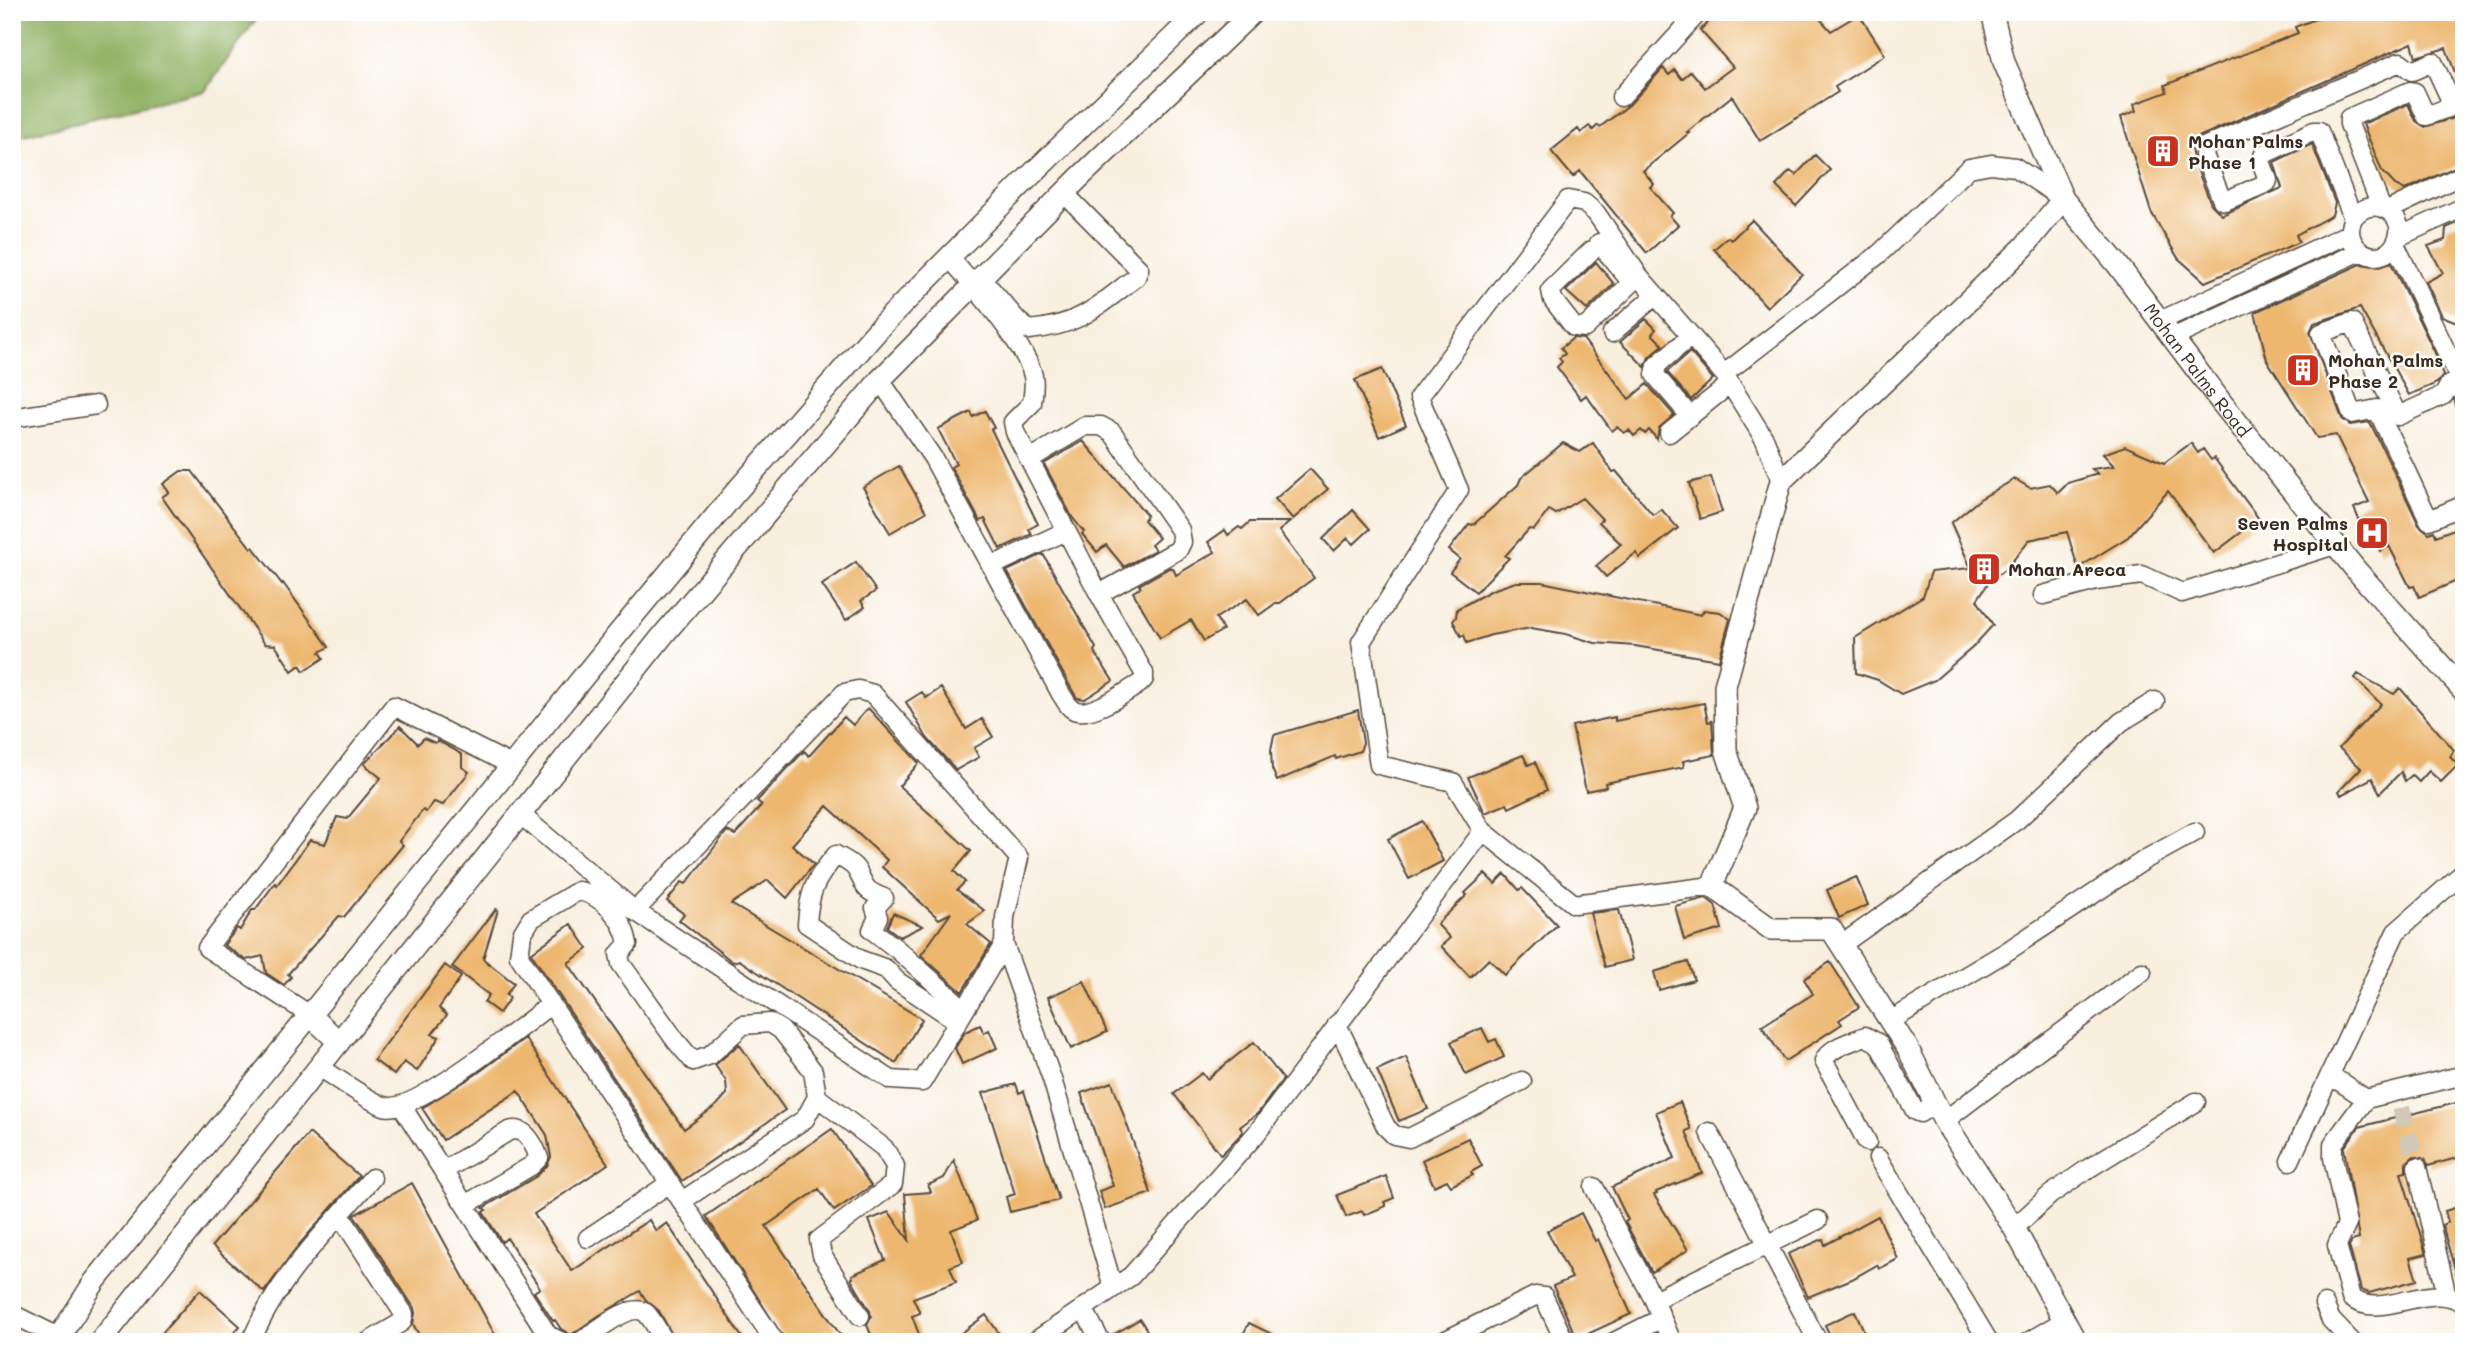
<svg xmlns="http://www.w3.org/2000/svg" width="2476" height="1354" font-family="Mali,sans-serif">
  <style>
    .forest { fill: #92b265; stroke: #666e42; stroke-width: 2 }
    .building { fill: #edb76f }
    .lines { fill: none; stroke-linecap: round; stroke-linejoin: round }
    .minor-tunnel { stroke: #d2c8b8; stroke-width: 18; stroke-dasharray: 18 9; stroke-linecap: butt }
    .minor-casing { stroke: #57483b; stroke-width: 21 }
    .tertiary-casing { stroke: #57483b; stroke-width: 24 }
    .minor { stroke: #fff; stroke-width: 18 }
    .tertiary { stroke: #fff; stroke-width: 21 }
    .labels { text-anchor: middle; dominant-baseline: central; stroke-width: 5; stroke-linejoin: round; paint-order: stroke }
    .poi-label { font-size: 18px; font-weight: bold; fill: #3b2a1e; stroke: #fff; text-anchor: start }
    .street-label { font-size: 18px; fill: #3b2a1e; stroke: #fff }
  </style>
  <rect width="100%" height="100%" fill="#fff"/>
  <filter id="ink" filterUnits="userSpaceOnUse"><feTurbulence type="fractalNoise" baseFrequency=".0143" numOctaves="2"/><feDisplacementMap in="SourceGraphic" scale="14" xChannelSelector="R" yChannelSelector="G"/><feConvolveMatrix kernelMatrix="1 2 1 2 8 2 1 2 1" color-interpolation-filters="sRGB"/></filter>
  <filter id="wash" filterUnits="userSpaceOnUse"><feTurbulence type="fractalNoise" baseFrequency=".00686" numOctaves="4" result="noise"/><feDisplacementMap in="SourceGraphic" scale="28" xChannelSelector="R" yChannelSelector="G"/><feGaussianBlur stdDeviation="1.57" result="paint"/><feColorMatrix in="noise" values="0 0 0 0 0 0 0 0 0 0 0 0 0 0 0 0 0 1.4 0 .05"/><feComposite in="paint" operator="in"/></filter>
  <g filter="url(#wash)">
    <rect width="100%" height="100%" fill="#f8efdf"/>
    <!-- forest -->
    <path class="forest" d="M12 12H261L205 91 12 138Z"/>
    <g id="blocks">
      <!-- building -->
      <path class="building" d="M1720 12H1814L1831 31 1859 14 1885 55 1835 87 1838 92 1760 141 1732 96 1687 132 1689 133 1643 171 1654 184 1650 187 1673 213 1670 216 1678 225 1647 253 1580 171 1573 177 1551 151 1578 129 1581 133 1589 126 1593 130 1598 125 1600 127 1629 105 1663 68 1669 75 1675 70 1682 79 1691 71 1705 88 1733 67 1700 30Z
        M2333 12H2464V92H2462L2446 48 2416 57 2412 43 2201 136 2190 143 2193 159 2211 204 2222 215 2282 188 2274 162 2312 144 2335 203 2332 215 2296 235 2299 242 2205 282 2178 258 2151 212 2121 117 2136 111 2134 104 2167 92 2165 85 2298 33 2295 27Z
        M2408 104 2416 121 2425 127 2454 118 2464 107V163L2405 190 2395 185 2382 171 2363 124Z
        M1815 155 1830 170 1796 206 1776 186 1790 171 1796 175Z
        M1752 220 1802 274 1767 307 1714 249 1728 237 1731 240Z
        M2464 220V325L2442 316 2426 282 2443 273 2428 246 2445 240 2446 228Z
        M1596 262 1614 284 1587 310 1566 291Z
        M2391 263 2436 355 2443 376 2437 383 2409 395 2360 308 2314 323 2310 332 2342 419 2350 425 2370 422 2419 525 2429 533 2434 531 2436 536 2464 525V578L2419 597 2414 586 2410 587 2389 546 2380 551 2372 533 2366 536 2354 508 2369 502 2336 435 2317 438 2267 360 2255 312 2361 264 2380 267Z
        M1646 319 1656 329 1652 334 1663 345 1649 357 1645 367 1620 342Z
        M1573 338 1583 339 1629 399 1647 384 1674 415 1659 428 1657 439 1649 430 1645 434 1641 430 1634 436 1629 430 1624 433 1617 427 1612 431 1586 395 1581 399 1557 367 1562 362 1559 358 1565 354 1561 348Z
        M1690 352 1713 379 1691 400 1667 372Z
        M1382 369 1406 425 1379 437 1355 380Z
        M985 411 994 428 991 429 1038 524 1029 529 1032 534 1000 549 985 519 980 521 951 467 956 464 938 429 971 412 973 417Z
        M1083 441 1147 515 1144 520 1159 538 1151 545 1155 550 1124 567 1106 545 1097 552 1082 534 1084 532 1072 517 1044 464Z
        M1563 443 1580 452 1593 443 1613 472 1616 471 1653 515 1661 509 1678 528 1640 558 1636 553 1606 577 1596 566 1621 544 1599 522 1602 519 1582 498 1556 514 1549 510 1534 530 1529 529 1505 556 1509 558 1476 592 1450 572 1460 559 1449 550 1469 524 1473 525 1518 485 1521 478Z
        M2191 443 2198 453 2203 449 2211 460 2214 458 2259 519 2214 553 2168 491 2128 537 2078 568 2067 532 2029 540 2007 568 1989 582 1977 600 1993 625 1972 648 1935 680 1901 694 1878 680 1856 673 1855 638 1923 596 1931 572 1971 568 1951 523 1980 499 2015 479 2030 488 2050 484 2058 493 2068 483 2098 474 2092 469 2114 466 2103 454 2125 446 2164 463Z
        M899 466 926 512 890 533 863 487Z
        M1310 469 1328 489 1293 519 1275 499Z
        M181 471H192L251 548 253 547 282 584 283 583 329 647 320 652 324 658 304 671 300 665 292 671 275 645 265 644 162 497 169 492 163 484Z
        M1711 477 1722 512 1700 519 1689 483Z
        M1353 510 1370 529 1354 544 1348 538 1334 551 1323 539Z
        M1250 522H1290L1279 531 1314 578 1280 603H1276L1259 615 1247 599 1216 618 1223 630 1204 641 1191 620 1160 638 1133 592 1141 587 1139 585 1169 568H1173L1176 575 1215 552 1208 542 1225 530 1228 535 1239 527 1242 529Z
        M1043 554 1096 648 1094 651 1113 681 1085 699 1077 698 1071 688 1007 571Z
        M856 562 876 591 861 601 865 607 846 620 822 585Z
        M1516 582H1542L1701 615 1704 610 1720 612 1730 619 1719 660 1635 646 1595 643 1566 634 1531 628 1491 635 1467 643 1464 635 1461 636 1453 621 1456 617 1457 609 1492 590Z
        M2358 674 2394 694 2400 688 2454 750 2450 757 2458 765 2441 782 2429 771 2419 782 2412 775 2405 781 2401 772 2380 793 2372 778 2341 795 2339 791 2361 768 2339 748 2381 704 2355 678Z
        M941 688 966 729 982 719 993 737 974 748 979 757 956 770 927 738 906 702 922 692 926 698Z
        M1704 703 1708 722 1712 721 1714 755 1683 761 1684 767 1605 783 1606 787 1586 791 1572 726 1615 717V721Z
        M868 708 919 763 899 786 971 851 954 871 965 882 957 890 985 911 967 924 991 944 962 992 921 955 951 913 939 919 882 867 887 860 827 806 792 845 814 864 787 898 768 880 731 904 922 1019 896 1063 739 960 733 962 729 959 679 920 684 914 667 901 682 882 686 884 727 831 735 835 762 805 757 801 804 751 809 756 844 717 853 725Z
        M1358 710 1363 743 1360 751 1336 759 1335 756 1277 781 1272 769 1271 750 1274 735Z
        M400 726 418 744 424 738 435 743 438 741 453 749 462 755V767L469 772 443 805 434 802 426 812 423 810 399 841 403 845 344 917 339 916 288 974 291 977 284 985 266 973 263 956 246 960 224 945 237 928 240 930 252 910H255L275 883 277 885 310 840 325 844 337 817 347 819 381 778 364 764Z
        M1523 755 1528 765 1535 762 1547 790 1509 808 1507 804 1485 813 1468 777Z
        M1422 821 1443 861 1409 879 1388 839Z
        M1485 874 1495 884 1505 874 1519 890 1522 888 1557 925 1505 975 1489 959 1470 977 1441 946 1450 938 1437 924 1467 895 1465 893Z
        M1856 877 1868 905 1839 918 1827 890Z
        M1706 898 1715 905 1722 929 1684 940 1675 906Z
        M496 909 498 910 483 959 514 983 506 995 510 998 499 1013 484 1002 489 995 452 967Z
        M1619 910 1632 960 1605 967 1590 913Z
        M893 913 923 926 900 937 887 927Z
        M571 924 588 949 568 963 684 1129 717 1105 727 1094 726 1081 715 1065 739 1044 785 1110 682 1181 531 953Z
        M1688 962 1694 980 1659 990 1654 972Z
        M1830 962 1859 1007 1839 1020 1842 1024 1785 1061 1762 1026 1813 994 1804 979Z
        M445 965 461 977 439 1008 447 1015 432 1034 439 1037 417 1071 404 1062 394 1075 374 1060Z
        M1084 981 1107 1032 1071 1049 1048 997Z
        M980 1025 984 1033 989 1030 997 1048 962 1064 955 1048 965 1032Z
        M1482 1028 1489 1042 1496 1039 1504 1057 1466 1075 1451 1042Z
        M525 1038 608 1164 534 1214 572 1271 649 1220 656 1231 667 1223 745 1342H676L659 1311 646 1300 640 1291 598 1316 571 1335 561 1329 555 1320 553 1321 534 1292 540 1288 507 1238 502 1242 483 1212 486 1210 483 1208 537 1176 547 1166 551 1157 547 1135 518 1091 443 1140 422 1108 475 1075Z
        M1254 1042 1283 1079 1258 1113 1240 1127 1243 1132 1221 1155 1174 1094 1202 1073 1207 1079Z
        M1406 1057 1428 1109 1399 1121 1377 1070Z
        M1112 1082 1151 1193 1105 1209 1099 1191 1113 1186 1081 1093Z
        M1016 1084 1019 1093 1024 1091 1059 1200 1010 1212 1006 1197 1015 1194 983 1093Z
        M2464 1101V1156L2428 1166 2425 1159 2414 1156 2406 1163V1172L2401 1173 2426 1254 2410 1258 2417 1280 2369 1293 2361 1290 2349 1246 2352 1241 2359 1239 2344 1148 2359 1127Z
        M1680 1102 1691 1129 1686 1131 1702 1173 1656 1192 1657 1194 1654 1195 1688 1250 1652 1272 1625 1222 1628 1220 1612 1187 1675 1158 1656 1112Z
        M832 1129 871 1186 834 1211 819 1189 766 1226 845 1342H786L706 1216Z
        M309 1133 359 1176 296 1248 264 1292 212 1246Z
        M1468 1138 1482 1166 1471 1172 1473 1175 1451 1186 1447 1180 1434 1186 1422 1160Z
        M954 1160 977 1220 951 1230 963 1262 950 1267 956 1282 913 1298 920 1313 912 1316 922 1342H874L867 1325 871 1316 870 1311 851 1279 853 1278 852 1275 885 1260 869 1220 889 1212 909 1240 905 1194 931 1192 928 1185 944 1178Z
        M1386 1176 1394 1198 1384 1202 1386 1206 1364 1215 1362 1211 1346 1217 1337 1195Z
        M412 1183 499 1342H423L413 1324 415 1313 414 1308 354 1215Z
        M2464 1205V1279L2458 1280 2442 1225 2448 1222 2445 1211Z
        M1581 1213 1595 1241 1598 1239 1631 1314 1577 1339 1553 1286 1572 1278 1547 1231Z
        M1878 1216 1898 1259 1879 1269 1877 1265 1852 1279 1808 1297 1788 1254 1823 1239 1825 1245Z
        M200 1290 240 1326 226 1342H154Z
        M1855 1311 1869 1342H1833L1825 1325Z
        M986 1315 1005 1342H949Z
        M1140 1319 1154 1342H1112L1111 1336Z
        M1249 1323 1288 1342H1239Z"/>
    </g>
  </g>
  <g filter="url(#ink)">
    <use href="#blocks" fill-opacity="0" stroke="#57483b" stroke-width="2"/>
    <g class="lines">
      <!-- minor-tunnel -->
      <path class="minor-tunnel" d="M2401 1108 2417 1167"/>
      <!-- minor casing -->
      <g class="minor-casing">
        <path id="minor" d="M1621 97 1699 12
          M2389 210 2464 174
          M2353 218C2374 191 2412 217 2395 244 2379 271 2339 248 2353 218L2319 131H2314L2264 154 2261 161 2268 180 2267 183 2225 201 2222 200 2204 155 2206 146 2400 62 2412 71 2433 62 2452 103 2450 107 2426 116 2415 92 2410 91 2349 118V124L2381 207
          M2398 237 2464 207
          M1599 243 1632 283
          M2395 244 2460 380 2464 403
          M1592 250 1551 290 1553 300 1574 327 1585 328 1639 276
          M983 280 1018 321 1029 330C1081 325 1097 307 1136 277L1139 269 1064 193
          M2160 321 2350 233
          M1612 333 1656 295
          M2172 338 2361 251
          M1724 374 1878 255 1969 168 1991 164 2015 167 2063 199
          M880 380 933 458 1061 694C1064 698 1067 705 1071 708 1086 721 1125 693 1139 684L1144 679V673L1099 594 1015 432 1013 422 1032 403C1033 394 1035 385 1033 376 1027 347 970 281 949 257
          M2460 380 2449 385 2444 395 2398 416 2352 322 2321 333 2352 414 2377 409 2429 520 2464 505
          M1690 416 1655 375 1657 365 1691 336
          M12 418 96 405
          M1669 433 1730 384
          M1030 459 1085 426H1101L1112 432 1180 530 1182 542 1178 550 1099 594
          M992 566 1066 531
          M2043 595 2096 581 2142 575 2182 593 2335 545
          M521 815 635 911
          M1483 831 1453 782 1379 765 1361 642 1459 490 1419 397 1568 200 1584 203 1596 213 1639 276 1724 374 1765 440 1781 481
          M1004 944 1005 917 1019 858 873 694 858 690 844 693 635 911 891 1080 922 1082 1004 944 1052 1079 1113 1287
          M1841 945 2017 820 2121 722 2155 701
          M310 1015 207 948 394 706 511 765
          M957 1021 897 981 886 969 861 960 807 924C809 892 815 879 836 855 843 859 852 863 856 869 867 887 861 889 884 898L875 908 878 917 872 930 898 950 965 1010
          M1890 1021 2006 952 2146 859 2195 832
          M1337 1024 1386 1127 1394 1135 1409 1138 1522 1081
          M319 1067C336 1077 367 1100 384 1106 413 1116 524 1024 551 1004
          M2330 1075 2366 1099
          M2464 1075 2366 1099 2333 1144V1158L2347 1224 2337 1245 2351 1298C2383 1322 2428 1279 2464 1303
          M817 1097 884 1148 895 1166 893 1184 819 1240 822 1255 860 1316
          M401 1105 548 1335 562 1342
          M1944 1121 2142 972
          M1709 1132 1818 1342
          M1867 1142 1824 1061C1829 1047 1852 1042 1865 1036L1878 1043 1915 1111 1920 1113 1935 1104
          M1878 1158 1989 1342
          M2290 1161 2396 932 2464 872
          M2417 1167 2447 1296
          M443 1171 509 1131C525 1126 534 1144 539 1158L531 1166 465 1205
          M1594 1187 1654 1300
          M682 1201 805 1119 817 1097 813 1071 781 1030 770 1023 743 1025 710 1055 693 1061 676 1041 621 964 619 954 628 944C624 919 603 895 578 891L531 919 522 934 519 956C605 1084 690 1213 775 1342
          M340 1215 404 1314 402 1322 368 1342
          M2014 1228 2050 1195 2086 1170 2196 1102
          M588 1238 670 1183
          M2324 1304 2331 1320 2352 1342
          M1083 1308 1101 1342
          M12 1314 69 1342
          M251 1342C276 1279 329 1228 372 1178
          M580 1342C594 1333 633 1299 647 1314 654 1322 659 1333 665 1342
          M1034 1342 1131 1276 1256 1134 1483 831 1574 904 1712 886
          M1442 1342 1535 1296 1544 1297 1565 1342
          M1614 1342 1662 1318
          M1672 1342 1654 1300 1818 1220
          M2028 1342 2065 1320"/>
      </g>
      <!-- tertiary casing -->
      <g class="tertiary-casing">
        <g id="tertiary">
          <path id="s1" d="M1992 12 2004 62 2063 199 2117 264 2221 402 2356 570 2464 691"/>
          <path d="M2063 199 2024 247 1781 481 1725 686 1726 750 1745 808 1712 886 1771 929H1831L1908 1049 1944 1121 2014 1228 2076 1342"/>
          <path d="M310 1015 339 1042"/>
          <path d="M56 1342 95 1281 618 634 735 493 883 324 1028 178 1199 12"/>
          <path d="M100 1342 664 634 880 380 1078 179 1253 12"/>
        </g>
      </g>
      <!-- minor -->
      <use href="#minor" class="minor"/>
      <!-- tertiary -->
      <use href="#tertiary" class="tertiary"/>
    </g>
  </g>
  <!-- icons -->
  <defs>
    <g id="building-square" transform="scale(1.75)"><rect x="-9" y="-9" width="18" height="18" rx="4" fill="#c8321e" stroke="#fff"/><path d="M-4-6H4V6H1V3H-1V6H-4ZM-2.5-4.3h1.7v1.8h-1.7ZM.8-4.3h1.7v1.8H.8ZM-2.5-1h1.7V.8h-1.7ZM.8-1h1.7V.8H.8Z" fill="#fff"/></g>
    <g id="hospital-square" transform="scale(1.75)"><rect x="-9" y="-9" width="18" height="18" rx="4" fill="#c8321e" stroke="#fff"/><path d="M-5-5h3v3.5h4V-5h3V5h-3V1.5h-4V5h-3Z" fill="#fff"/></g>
  </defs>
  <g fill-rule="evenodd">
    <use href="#building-square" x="2163" y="151"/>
    <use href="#building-square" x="2303" y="370"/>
    <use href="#hospital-square" x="2372" y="533"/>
    <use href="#building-square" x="1984" y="569"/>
  </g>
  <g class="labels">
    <!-- poi labels -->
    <g class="poi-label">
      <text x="2188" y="141">Mohan Palms<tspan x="2188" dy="21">Phase 1</tspan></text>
      <text x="2328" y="360">Mohan Palms<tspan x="2328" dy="21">Phase 2</tspan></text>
      <text x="2348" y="523" text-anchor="end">Seven Palms<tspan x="2348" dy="21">Hospital</tspan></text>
      <text x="2008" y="569">Mohan Areca</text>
    </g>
    <!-- street labels -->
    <g class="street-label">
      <text stroke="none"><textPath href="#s1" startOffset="418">Mohan Palms Road</textPath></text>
    </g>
  </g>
  <!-- margin -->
  <rect width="2476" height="1354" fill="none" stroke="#fff" stroke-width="42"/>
</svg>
